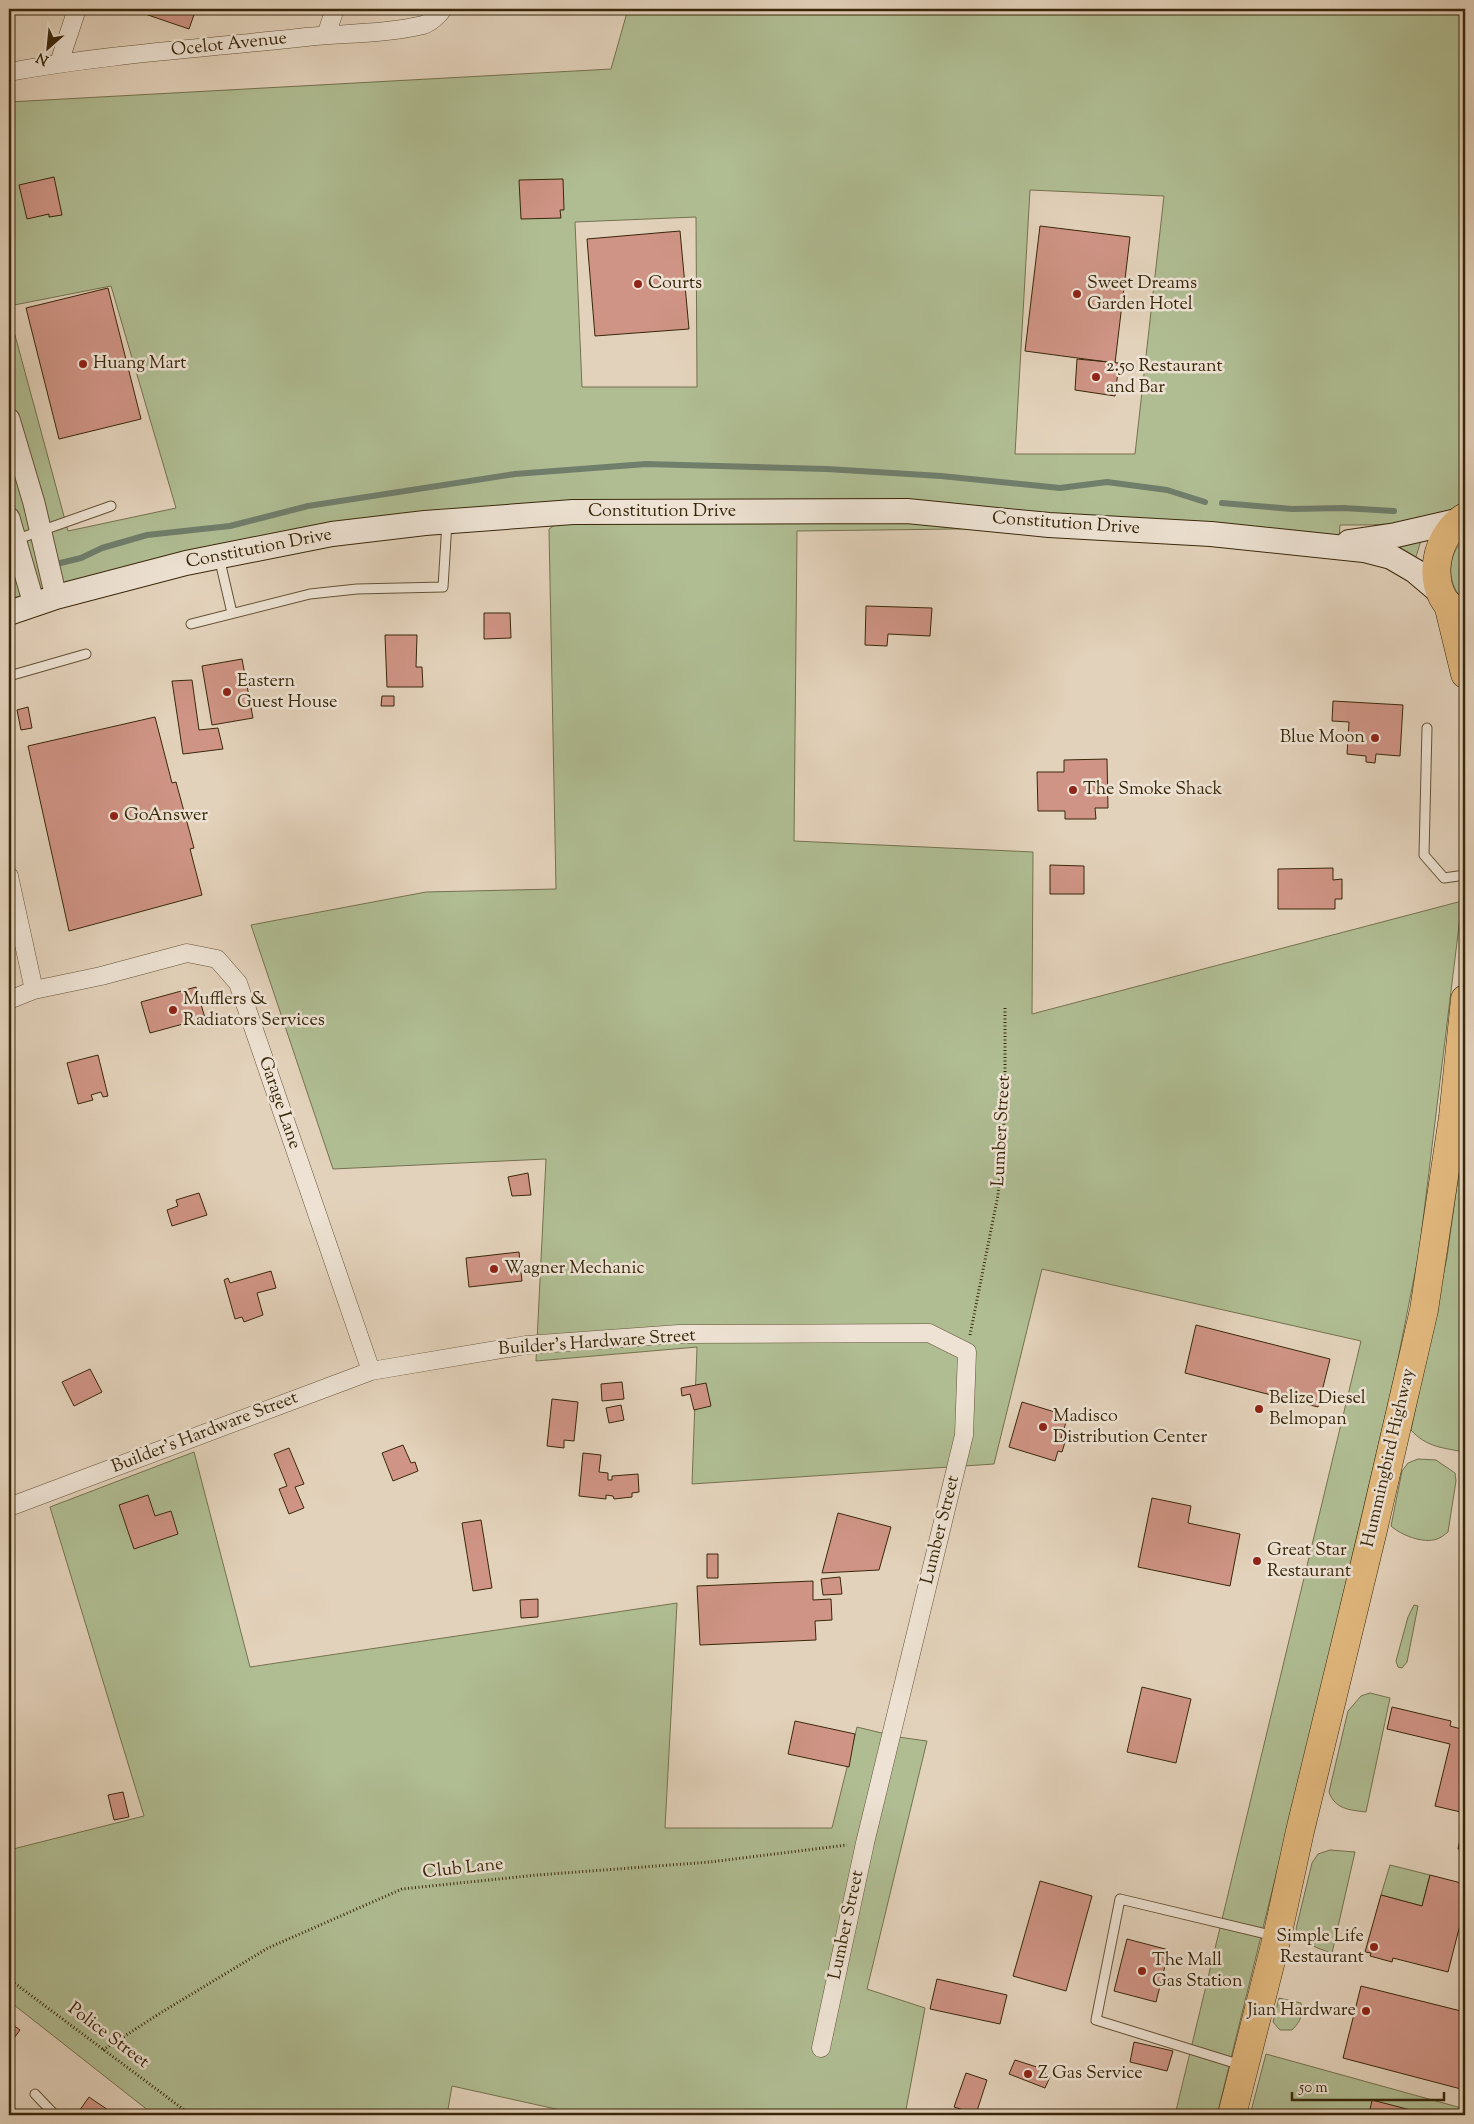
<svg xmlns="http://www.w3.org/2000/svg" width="1474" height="2124" font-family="'Sorts Mill Goudy',serif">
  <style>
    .green { fill: #b0bd93; stroke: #74724e; fill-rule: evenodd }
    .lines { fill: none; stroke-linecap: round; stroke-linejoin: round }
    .stream { stroke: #707e6c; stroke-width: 6 }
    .building { fill: #cf9485; stroke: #39270a }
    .service-casing { stroke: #645236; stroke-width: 11 }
    .minor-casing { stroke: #645236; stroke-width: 19 }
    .tertiary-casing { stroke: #645236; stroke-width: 23 }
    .secondary-casing { stroke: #39270a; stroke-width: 26 }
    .primary-casing { stroke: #39270a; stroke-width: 29 }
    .path { stroke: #39270a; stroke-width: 3; stroke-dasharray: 1 2.5; stroke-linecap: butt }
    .service { stroke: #ede2d3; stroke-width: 9 }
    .minor { stroke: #ede2d3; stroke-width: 18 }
    .tertiary { stroke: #ede2d3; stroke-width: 21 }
    .secondary { stroke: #ede2d3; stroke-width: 24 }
    .primary { stroke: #e2b97e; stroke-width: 28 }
    .poi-dot { fill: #8f2418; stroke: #ede2d3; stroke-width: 2 }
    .labels { text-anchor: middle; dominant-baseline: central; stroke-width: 5; stroke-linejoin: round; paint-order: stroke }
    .street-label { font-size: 18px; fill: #39270a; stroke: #ede2d3 }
    .poi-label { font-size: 18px; fill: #39270a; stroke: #ede2d3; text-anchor: start }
  </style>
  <rect width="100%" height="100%" fill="#e3d2bb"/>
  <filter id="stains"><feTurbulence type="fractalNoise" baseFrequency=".004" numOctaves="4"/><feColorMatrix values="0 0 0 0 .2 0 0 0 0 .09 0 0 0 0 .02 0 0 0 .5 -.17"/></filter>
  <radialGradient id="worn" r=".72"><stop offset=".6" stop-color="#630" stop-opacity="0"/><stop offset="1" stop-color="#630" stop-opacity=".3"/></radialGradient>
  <!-- green -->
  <path class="green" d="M628 9H1465V501C1429 526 1382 525 1340 525L1338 554 1036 528 797 531 794 841 1033 852 1032 1014 1462 901 1419 1253 1395 1374 1306 1753 1217 2115H1175L1361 1341 1042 1269 994 1464 692 1484 697 1347 536 1361 546 1159 333 1169 251 925 426 892 556 889 549 529 571 513 332 534 9 618V313L68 531 176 508 111 286 9 306V102L611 69ZM1030 190 1164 196 1135 454H1015ZM696 217 697 387H582L575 222Z
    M1422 537 1415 560 1391 548Z
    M1465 538V602C1446 585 1446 555 1465 538Z
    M1465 1127V1452C1443 1448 1426 1447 1411 1430L1447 1257Z
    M194 1452 250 1667 677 1603 665 1828H832L857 1727 898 1737 927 1741 867 1989 925 2008 905 2115H583L452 2086 447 2115H154L9 2001V1850L144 1816 50 1507Z
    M1418 1459 1436 1460 1455 1473 1456 1481 1448 1532C1445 1534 1441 1538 1437 1539 1423 1544 1401 1535 1391 1526L1402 1471 1408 1463Z
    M1414 1605 1418 1606 1407 1662 1402 1668 1398 1667 1396 1661 1408 1617Z
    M1370 1693 1390 1698 1366 1812C1349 1810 1335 1809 1329 1792L1348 1711 1361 1696Z
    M1330 1850 1355 1852 1332 1953C1316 1948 1304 1944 1296 1929L1312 1863 1318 1854Z
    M1390 1865 1430 1875 1422 1906 1381 1895Z
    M1279 1998 1301 2003C1303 2015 1301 2021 1292 2030H1280L1273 2022Z
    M1266 2054 1465 2109V2115H1250Z"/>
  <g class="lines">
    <!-- stream -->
    <path class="stream" d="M1222 503 1292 509 1343 508 1394 511
      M52 565 81 558 102 548 147 535 230 526 308 506 515 474 646 464 827 469 941 476 1060 488 1107 482 1167 490 1205 502
      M9 577 15 575 13 568"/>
  </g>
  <!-- building -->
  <path class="building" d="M146 9H196L189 29 145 14Z
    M54 177 62 215 49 217V214L27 219 19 185Z
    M563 179 564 210H560L561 218 521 219 519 180Z
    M1040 226 1130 237 1115 363 1025 351Z
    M680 231 689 329 595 336 587 239Z
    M108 288 141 419 59 439 26 308Z
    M1077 359 1119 363 1115 396 1075 390Z
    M866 606 932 608 930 636 888 634 887 646 865 645Z
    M484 613H510L511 638 484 639Z
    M385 635H417L416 667H422L423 687H387Z
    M242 659 253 718 212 725 202 666Z
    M192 680 199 730 218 728 223 749 183 754 172 681Z
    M382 696H394V706H381Z
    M1333 701 1403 705 1400 756 1376 754 1375 763 1366 762V756L1347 754 1349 722 1332 721Z
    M28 707 32 728 21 730 17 710Z
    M155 717 172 783 176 782 194 848 190 849 202 895 69 931 28 746Z
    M1107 759 1108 808H1095L1096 819H1065V811H1038L1037 772H1064V760Z
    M1050 865 1084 866V894H1050Z
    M1333 868V880L1342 879V899H1335V909H1278V869Z
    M196 987 205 1018 150 1033 141 1002Z
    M98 1055 108 1096 103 1097 101 1092 91 1095 93 1100 78 1104 67 1063Z
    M528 1173 531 1195 512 1196 508 1177Z
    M199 1193 207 1215 172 1226 167 1210 178 1206 176 1200Z
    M519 1252 522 1281 469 1287 466 1258Z
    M271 1271 276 1288 257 1293 263 1315 244 1322 242 1317 235 1319 224 1280 228 1278 230 1283Z
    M1196 1325 1330 1359 1318 1407 1185 1373Z
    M90 1369 102 1392 74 1406 62 1382Z
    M622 1382 624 1399 602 1401 601 1384Z
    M706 1383 711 1406 694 1410 690 1394 682 1396 681 1388Z
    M552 1399 578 1402 574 1441 564 1440V1448L547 1446Z
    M1022 1402 1068 1416 1061 1438 1066 1439 1062 1452 1058 1451 1055 1461 1009 1447Z
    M621 1405 624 1420 609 1423 606 1408Z
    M403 1445 411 1463 415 1462 418 1471 393 1481 382 1453Z
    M289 1448 304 1484 295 1487 304 1508 289 1514 279 1489 287 1486 274 1454Z
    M583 1453 601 1455 599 1472 608 1473V1480H612V1476L638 1474 639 1492 632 1493V1497L614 1499 613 1496 606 1495V1499L579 1496Z
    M148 1495 155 1516 171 1511 178 1534 134 1549 119 1505Z
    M1152 1498 1191 1506 1188 1523 1240 1534 1230 1586 1138 1567Z
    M838 1513 891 1527 879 1570 822 1573Z
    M481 1520 492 1588 473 1591 462 1523Z
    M707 1554H718V1578H707Z
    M840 1577 842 1594 823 1595 821 1579Z
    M813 1581V1600L831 1599 832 1620 815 1621 816 1640 700 1645 697 1586Z
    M538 1599V1617L521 1618 520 1600Z
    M1465 1679V1702L1460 1700Z
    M1142 1687 1191 1699 1176 1763 1127 1752Z
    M1392 1707 1451 1721 1450 1726 1465 1730V1813L1435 1806 1450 1744 1387 1729Z
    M795 1721 855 1734 849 1767 788 1754Z
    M123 1792 129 1817 114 1820 108 1795Z
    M1465 1815V1850L1458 1849Z
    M1430 1875 1465 1884V1905L1448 1972 1393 1958 1392 1962 1370 1956 1371 1953 1365 1952 1381 1895 1422 1906Z
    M1040 1881 1092 1896 1066 1991 1013 1976Z
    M1127 1939 1169 1950 1156 2002 1114 1991Z
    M937 1979 1007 1995 1000 2024 930 2009Z
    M1361 1986 1465 2012V2071L1461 2089 1343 2058Z
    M9 2022 20 2030 9 2045Z
    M1134 2042 1173 2051 1167 2071 1130 2062Z
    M1015 2060 1046 2070 1045 2075 1050 2077 1045 2088 1009 2074Z
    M966 2073 987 2080 976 2114 954 2107Z
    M89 2097 111 2112 112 2109 120 2115H79L77 2114Z
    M1372 2100 1430 2115H1369Z"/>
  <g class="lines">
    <!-- service casing -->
    <g class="service-casing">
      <path id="service" d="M15 540 111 506
        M219 557 232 613
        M191 624 310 594 357 589 443 587 447 522
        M9 676 86 654
        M1427 728 1424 855 1444 878 1465 875
        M1241 2065 1096 2020 1120 1899 1275 1936
        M35 2094 55 2115"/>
    </g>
    <!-- minor casing -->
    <g class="minor-casing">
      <path id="minor" d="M326 35 335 9
        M59 63 77 9
        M9 72C107 54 207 48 306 37 345 33 385 34 423 25 430 23 439 15 443 9
        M9 876 34 990
        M9 1000 34 990 101 976 187 953 217 959 238 983 371 1371
        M9 1507 371 1371 526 1345 679 1334 929 1333 967 1352 964 1435 865 1843 821 2048"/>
    </g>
    <!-- tertiary casing -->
    <g class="tertiary-casing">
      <path id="tertiary" d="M9 419 34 503 56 597
        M9 518 34 604"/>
    </g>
    <!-- secondary casing -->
    <g class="secondary-casing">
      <path id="secondary" d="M1349 542 1396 535 1457 521
        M9 613 56 597 186 563 332 534 425 523 573 512 907 511 1049 525 1211 534 1364 550 1391 557 1415 571 1441 593"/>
    </g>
    <!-- primary casing -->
    <g class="primary-casing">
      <path id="primary" d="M1465 517C1430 538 1424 599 1465 619
        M1448 604 1465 674
        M1232 2115 1277 1937 1300 1831 1373 1530 1424 1310 1453 1117 1465 999"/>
    </g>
    <!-- path -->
    <path class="path" d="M970 1335 998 1195 1005 1110V1006
      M9 1979 191 2115
      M103 2050 162 2012 268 1948 402 1889 537 1875 710 1862 847 1845"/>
    <!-- service -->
    <use href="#service" class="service"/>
    <!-- minor -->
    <use href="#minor" class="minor"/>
    <!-- tertiary -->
    <use href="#tertiary" class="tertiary"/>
    <!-- secondary -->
    <use href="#secondary" class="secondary"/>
    <!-- primary -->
    <use href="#primary" class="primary"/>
  </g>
  <!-- markers -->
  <g class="poi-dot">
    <circle cx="638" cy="284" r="5"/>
    <circle cx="1077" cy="294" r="5"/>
    <circle cx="83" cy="364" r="5"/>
    <circle cx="1096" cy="377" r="5"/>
    <circle cx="227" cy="692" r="5"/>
    <circle cx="1375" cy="738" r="5"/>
    <circle cx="1073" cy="790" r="5"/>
    <circle cx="114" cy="816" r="5"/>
    <circle cx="173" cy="1010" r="5"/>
    <circle cx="494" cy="1269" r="5"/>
    <circle cx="1259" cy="1409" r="5"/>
    <circle cx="1043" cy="1427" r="5"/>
    <circle cx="1257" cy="1561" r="5"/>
    <circle cx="1374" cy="1947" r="5"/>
    <circle cx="1142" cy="1971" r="5"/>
    <circle cx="1366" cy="2011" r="5"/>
    <circle cx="1028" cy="2074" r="5"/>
  </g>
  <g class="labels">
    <!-- street labels -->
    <g class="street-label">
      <text transform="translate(229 45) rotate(-6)">Ocelot Avenue</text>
      <text x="662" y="512">Constitution Drive</text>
      <text transform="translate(1066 524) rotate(4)">Constitution Drive</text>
      <text transform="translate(259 549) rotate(-11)">Constitution Drive</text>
      <text transform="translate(279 1103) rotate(71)">Garage Lane</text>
      <text transform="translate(1002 1131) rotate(-87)">Lumber Street</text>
      <text transform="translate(597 1343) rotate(-4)">Builder's Hardware Street</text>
      <text transform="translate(205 1433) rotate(-21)">Builder's Hardware Street</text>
      <text transform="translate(1389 1458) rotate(-77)">Hummingbird Highway</text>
      <text transform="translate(941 1530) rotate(-76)">Lumber Street</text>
      <text transform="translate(463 1869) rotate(-6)">Club Lane</text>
      <text transform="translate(847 1925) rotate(-78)">Lumber Street</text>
      <text transform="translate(108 2036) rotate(37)">Police Street</text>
    </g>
    <!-- poi labels -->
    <g class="poi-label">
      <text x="648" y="284">Courts</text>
      <text x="1087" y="284">Sweet Dreams<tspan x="1087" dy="21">Garden Hotel</tspan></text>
      <text x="93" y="364">Huang Mart</text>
      <text x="1106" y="367">2.50 Restaurant<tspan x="1106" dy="21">and Bar</tspan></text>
      <text x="237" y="682">Eastern<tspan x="237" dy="21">Guest House</tspan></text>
      <text x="1365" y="738" text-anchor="end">Blue Moon</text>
      <text x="1083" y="790">The Smoke Shack</text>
      <text x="124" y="816">GoAnswer</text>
      <text x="183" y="1000">Mufflers &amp;<tspan x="183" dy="21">Radiators Services</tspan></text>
      <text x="504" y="1269">Wagner Mechanic</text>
      <text x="1269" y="1399">Belize Diesel<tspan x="1269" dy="21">Belmopan</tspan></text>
      <text x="1053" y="1417">Madisco<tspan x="1053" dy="21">Distribution Center</tspan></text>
      <text x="1267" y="1551">Great Star<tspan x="1267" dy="21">Restaurant</tspan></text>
      <text x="1364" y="1937" text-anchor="end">Simple Life<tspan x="1364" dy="21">Restaurant</tspan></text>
      <text x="1152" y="1961">The Mall<tspan x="1152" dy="21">Gas Station</tspan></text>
      <text x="1356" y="2011" text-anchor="end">Jian Hardware</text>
      <text x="1038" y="2074">Z Gas Service</text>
    </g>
  </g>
  <!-- margin -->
  <rect width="1474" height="2124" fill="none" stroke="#e3d2bb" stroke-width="30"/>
  <rect x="10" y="10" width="1454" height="2104" fill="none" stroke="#39270a" stroke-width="2.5"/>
  <rect x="15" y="15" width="1444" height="2094" fill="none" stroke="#39270a"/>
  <!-- north arrow -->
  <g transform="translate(48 48) rotate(207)" stroke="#ede2d3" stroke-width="4" paint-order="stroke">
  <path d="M0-4L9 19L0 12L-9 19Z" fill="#39270a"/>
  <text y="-8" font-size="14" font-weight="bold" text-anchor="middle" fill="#39270a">N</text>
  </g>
  <!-- scale -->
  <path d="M1292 2092v8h152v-8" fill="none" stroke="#39270a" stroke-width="2.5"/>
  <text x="1299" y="2092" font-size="15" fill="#39270a" stroke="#ede2d3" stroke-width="4" paint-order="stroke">50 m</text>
  <rect width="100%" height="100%" filter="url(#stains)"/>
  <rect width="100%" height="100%" fill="url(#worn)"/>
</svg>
